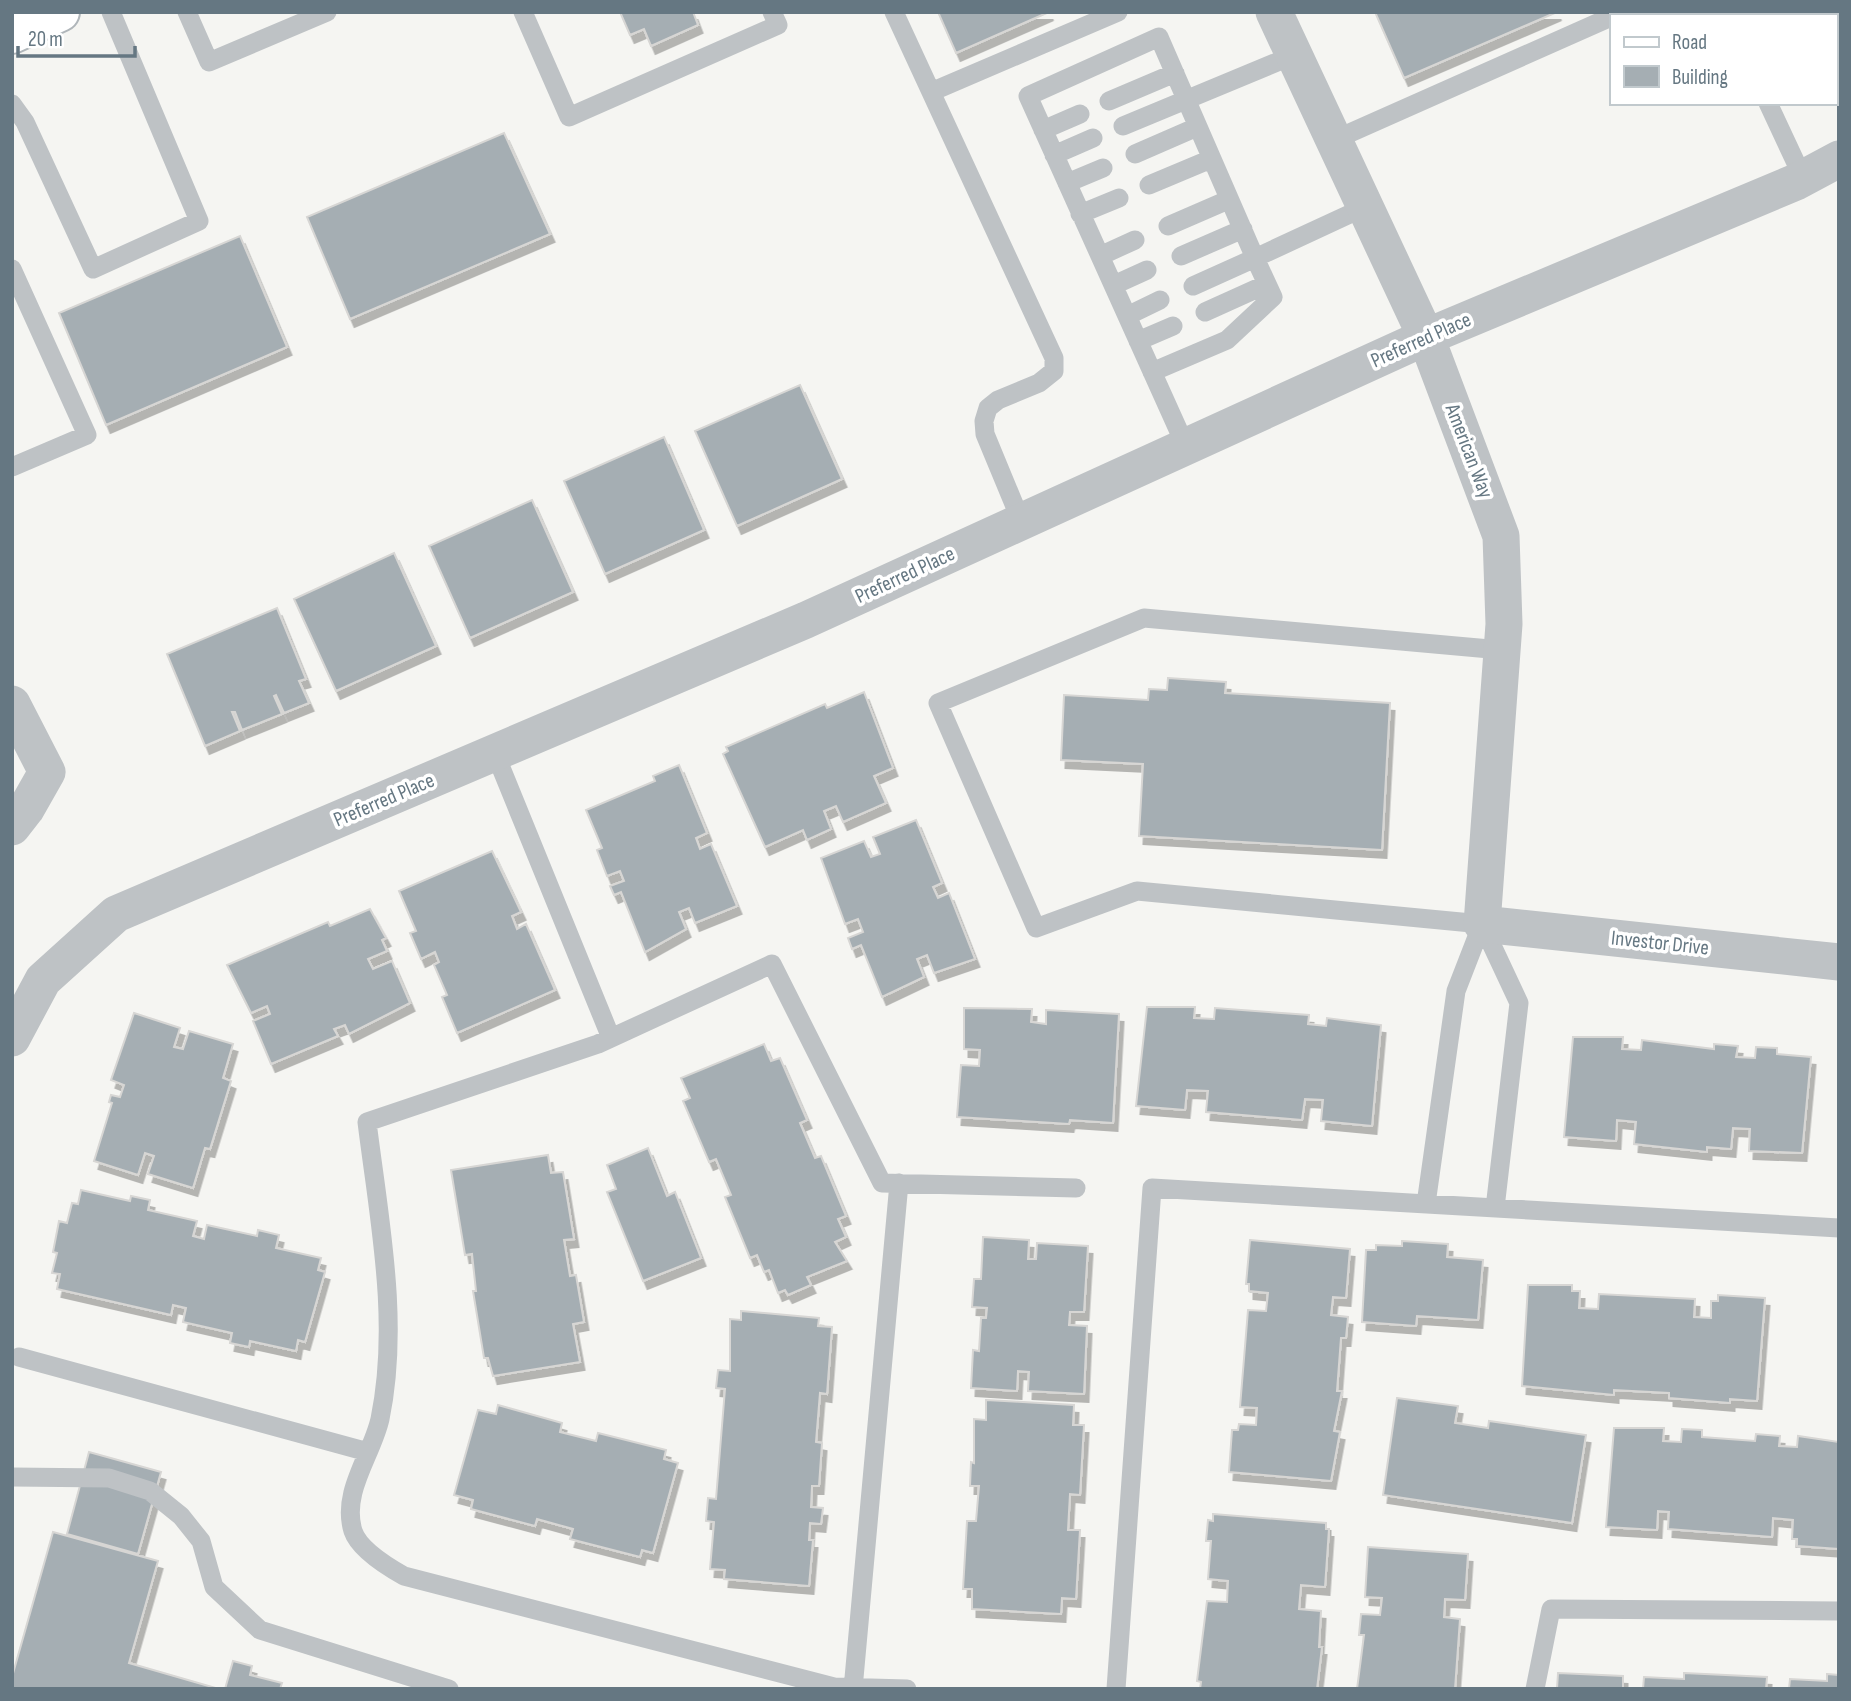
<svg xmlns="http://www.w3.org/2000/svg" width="1851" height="1701" font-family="'Sofia Sans Condensed',sans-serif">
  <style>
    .building { fill: #a5aeb3; stroke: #d7d6d4; stroke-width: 2; filter: url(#shadow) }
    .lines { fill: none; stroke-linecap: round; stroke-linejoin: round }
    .secondary-casing { stroke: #b0b6ba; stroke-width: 42 }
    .lane { stroke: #bec2c5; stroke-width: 19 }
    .street { stroke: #bec2c5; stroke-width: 37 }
    .secondary { stroke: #fff; stroke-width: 38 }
    .labels { text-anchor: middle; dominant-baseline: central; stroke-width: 7; stroke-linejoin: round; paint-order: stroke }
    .street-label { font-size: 21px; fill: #657782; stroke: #fff }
  </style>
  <defs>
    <filter id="shadow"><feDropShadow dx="4.5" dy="8" stdDeviation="0" flood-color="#0004"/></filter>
  </defs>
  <rect width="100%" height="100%" fill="#f5f5f2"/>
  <!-- building -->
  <path class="building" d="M620 12H693L698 25 651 46 644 29 630 35Z
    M938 12H1049L956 53Z
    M1375 12H1557L1404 78Z
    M504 133 550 234 350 319 307 217Z
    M240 236 287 347 106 425 59 313Z
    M800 385 842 479 737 526 695 431Z
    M664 437 704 530 605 574 564 481Z
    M532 500 573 592 470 638 429 546Z
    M394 553 436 646 336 691 294 599Z
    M277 608 306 679 299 681 309 703 284 713 276 695 274 696 282 714 242 730 235 712H232L240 731 205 746 167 654Z
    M1168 678 1226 682 1225 693 1390 703 1382 850 1139 836 1143 764 1061 760 1064 695 1148 700 1149 689 1167 690Z
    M864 692 893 768 874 776 886 803 843 822 836 806 824 811 831 829 807 840 803 830 765 847 723 754 728 751 726 747 825 704 827 708Z
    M679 765 707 833 696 838 700 849 711 844 737 906 695 923 689 908 679 912 686 929 645 952 621 892 614 895 610 886 624 881 620 871 607 876 597 850 602 848 586 810 655 781 653 776Z
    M916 820 942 883 933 887 938 898 949 893 975 959 934 973 927 955 917 959 924 977 882 997 861 945 852 949 848 938 863 932 858 919 845 924 821 858 864 841 871 857 880 854 873 837Z
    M492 851 521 912 512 916 517 929 526 924 555 990 457 1033 442 997 447 995 434 965 439 962 435 952 421 959 410 933 416 931 399 891Z
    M370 909 386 938 382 940 387 951 368 959 373 969 392 961 410 1003 349 1034 345 1025 334 1029 338 1036 271 1064 253 1021 270 1014 267 1006 251 1013 227 965 328 922 330 926Z
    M1147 1007H1195L1194 1018 1214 1019 1215 1008 1309 1015 1308 1024 1326 1026 1327 1018 1381 1025 1372 1126 1321 1121 1323 1100 1305 1099 1302 1120 1206 1112 1208 1091 1187 1090 1185 1110 1136 1106Z
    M964 1008 1032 1009 1031 1022 1046 1024V1010L1119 1014 1113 1123 1070 1120 1069 1124 957 1117 961 1065 979 1066 980 1050 964 1049Z
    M134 1013 180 1028 174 1047 183 1049 189 1031 233 1044 223 1078 231 1081 210 1149 205 1148 193 1188 148 1174 154 1156 145 1153 138 1175 94 1161 112 1103 109 1102 111 1095 120 1097 124 1085 111 1080Z
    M1573 1037H1623L1622 1049 1641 1050 1642 1040 1714 1049V1044L1738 1046 1736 1057 1755 1058 1756 1047 1777 1048V1054L1811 1057 1802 1153 1749 1151 1750 1129 1733 1128 1731 1149 1707 1147V1152L1634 1144 1636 1122 1617 1120 1616 1141 1564 1137Z
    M764 1044 771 1061 780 1058 807 1120 800 1123 815 1158 821 1156 846 1216 838 1219 846 1237 835 1242 847 1261 807 1277 811 1285 788 1295 785 1290 778 1293 769 1270 764 1272 757 1255 750 1258 725 1197 731 1195 716 1159 709 1162 683 1101 690 1098 681 1078Z
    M648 1148 667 1196 675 1192 701 1258 643 1281 607 1192 616 1189 607 1165Z
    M548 1155 551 1173 563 1172 574 1239 564 1240 570 1276 576 1275 584 1322 573 1324 580 1362 493 1376 488 1358H484L473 1291H476L472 1254 465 1255 451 1170Z
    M81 1190 130 1201 131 1196 150 1200 148 1210 197 1221 193 1236 204 1239 207 1225 257 1236 258 1230 279 1235 276 1248 321 1258 318 1270 325 1272 305 1342 298 1340 296 1351 250 1341 249 1347 230 1343 232 1333 183 1322 186 1308 173 1305 171 1315 57 1289 60 1274 52 1273 57 1253 53 1252 59 1221 67 1223 72 1203 78 1204Z
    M983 1237 1029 1240 1028 1259H1036L1037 1243 1088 1246 1084 1312H1070L1069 1325 1087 1326 1084 1394 1028 1391 1029 1372 1018 1371 1017 1391 971 1388 973 1350 979 1351 981 1318H986L987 1308 972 1307 974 1279H981Z
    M1250 1240 1350 1249 1346 1298 1333 1297 1331 1315 1348 1317 1346 1338H1341L1337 1391H1342L1334 1431 1340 1432 1331 1481 1229 1472 1232 1430H1238L1239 1424 1256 1425 1257 1408 1240 1407 1248 1310 1266 1311 1268 1293 1249 1291V1284H1246Z
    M1402 1241 1448 1244 1447 1257 1483 1260 1478 1320 1417 1316 1416 1326 1362 1322 1366 1250H1376V1245L1402 1246Z
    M1528 1285H1572V1291H1580L1579 1308 1598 1309 1599 1294 1695 1299 1694 1317 1711 1318V1301H1718V1295L1765 1298 1757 1401 1730 1399V1403L1669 1398V1393L1614 1390V1395L1522 1386Z
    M741 1311 819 1318 818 1326 832 1327 827 1394 820 1393 816 1442 822 1443 819 1486H812L811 1507 823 1508 821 1524 810 1523 809 1540H813L809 1586 724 1579 725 1570 710 1569 714 1522 706 1521 708 1498 716 1499 725 1389 716 1388 718 1370 730 1371V1319L741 1320Z
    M1397 1398 1458 1406 1455 1423 1488 1428 1489 1421 1586 1435 1572 1523 1383 1495Z
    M986 1400 1074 1405 1073 1425H1084L1080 1495 1070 1494 1068 1530H1080L1076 1599 1062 1598 1061 1614 972 1609V1589H963L967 1521H976L979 1486H970L971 1462 974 1463V1419L986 1420Z
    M498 1405 562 1423 560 1432 596 1441 598 1433 666 1450 664 1459 678 1463 653 1553 642 1550 640 1557 570 1539 573 1529 537 1519 535 1526 471 1509 473 1500 454 1495 478 1410 496 1414Z
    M1614 1428H1664L1663 1441 1681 1442 1682 1429 1702 1430V1437L1755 1441 1756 1434 1780 1436 1779 1446 1797 1447 1798 1436 1839 1442V1549L1797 1546V1539H1792L1793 1520 1773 1518 1772 1537 1668 1529 1669 1512 1658 1511 1657 1530 1606 1527Z
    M89 1452 161 1472 138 1554 67 1534Z
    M1213 1514 1326 1523V1529H1329L1325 1587 1301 1585 1299 1609 1321 1611 1319 1647H1322L1317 1689H1200L1201 1682 1197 1681 1207 1601 1227 1602 1228 1581 1208 1579 1211 1541H1206L1208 1520 1213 1521Z
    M53 1532 158 1561 129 1663 219 1689H12V1677Z
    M1368 1547 1468 1554 1465 1600 1445 1599 1444 1617 1460 1619 1455 1689H1357L1364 1635H1359L1361 1614 1380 1615 1382 1598 1365 1597Z
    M233 1661 252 1666 250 1675 282 1683 280 1689H225Z
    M1558 1673 1623 1676V1689H1557Z
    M1684 1673 1767 1677 1766 1689H1643L1644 1677 1684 1679Z
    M1827 1674 1839 1675V1689H1789L1790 1679 1827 1681Z"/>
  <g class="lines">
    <!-- secondary casing -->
    <g class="secondary-casing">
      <path id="secondary" d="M12 34 60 12"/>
    </g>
    <!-- lane -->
    <path class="lane" d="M187 12 209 62 327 12
      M523 12 569 117 778 25 772 12
      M894 12 1054 358V371L1039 383 998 400 988 408 984 421 985 434 1021 521
      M1723 12 1726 16
      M1808 12 1809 16
      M1835 43 1839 42
      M931 92 1118 12
      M1109 101 1175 73
      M1768 103 1803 178
      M12 104 25 122 93 269 199 221 111 12
      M1123 126 1294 55
      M1043 130 1080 114
      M1334 140 1611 17
      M1135 154 1197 127
      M1054 155 1093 138
      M1067 183 1103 168
      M1149 185 1211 159
      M1080 214 1119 198
      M1168 226 1228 200
      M1100 256 1135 240
      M1181 256 1243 229
      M12 269 87 435 12 467
      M1114 285 1147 270
      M1205 312 1267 284
      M1127 316 1160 300
      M1138 341 1173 326
      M1152 372 1227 340 1273 297 1255 258 1193 286
      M1186 447 1028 96 1159 37 1255 258 1365 207
      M495 753 611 1038
      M1482 924 1137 891 1036 928 938 703 1144 618 1501 650
      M1426 1204 1456 991 1482 924 1519 1003 1495 1208
      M19 1357 368 1452
      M12 1477 109 1478 150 1491 181 1516 201 1541 214 1587 260 1630 449 1689
      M853 1689 899 1183
      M907 1689 834 1687 404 1576C388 1567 359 1549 353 1531 341 1492 372 1455 380 1419 400 1322 379 1219 367 1122L598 1044 772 964 882 1183 1076 1188
      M1116 1689 1152 1188 1839 1228
      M1535 1689 1551 1609 1839 1611"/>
    <!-- street -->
    <path class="street" d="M1274 12 1426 337 1501 536 1504 624 1482 924 1839 962
      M12 704 47 772 26 809 12 827
      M12 1038 43 980 116 914 806 620 1426 337 1796 182 1839 159"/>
    <!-- secondary -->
    <use href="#secondary" class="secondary"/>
  </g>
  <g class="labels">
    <!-- street labels -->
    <g class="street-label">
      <text transform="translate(1421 340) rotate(-24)">Preferred Place</text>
      <text transform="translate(1469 451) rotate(69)">American Way</text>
      <text transform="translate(905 575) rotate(-25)">Preferred Place</text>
      <text transform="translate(384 800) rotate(-23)">Preferred Place</text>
      <text transform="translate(1660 943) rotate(6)">Investor Drive</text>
    </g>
  </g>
  <!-- border -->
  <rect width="1851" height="1701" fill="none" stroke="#657782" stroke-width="28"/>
  <!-- legend -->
  <rect x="1610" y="14" width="228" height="91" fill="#ffffff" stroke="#c1c9cd" stroke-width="2"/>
  <rect x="1624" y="37" width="35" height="10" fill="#ffffff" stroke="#c1c9cd" stroke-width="2"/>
  <text x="1672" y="49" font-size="21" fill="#657782">Road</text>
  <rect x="1624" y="66" width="35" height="21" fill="#a5aeb3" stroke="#c1c9cd" stroke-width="2"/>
  <text x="1672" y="84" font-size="21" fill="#657782">Building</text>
  <!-- scale -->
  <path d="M18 46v10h117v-10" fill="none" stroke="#657782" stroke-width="3.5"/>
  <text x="28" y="46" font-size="21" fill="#657782" stroke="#ffffff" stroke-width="5" paint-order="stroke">20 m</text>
</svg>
